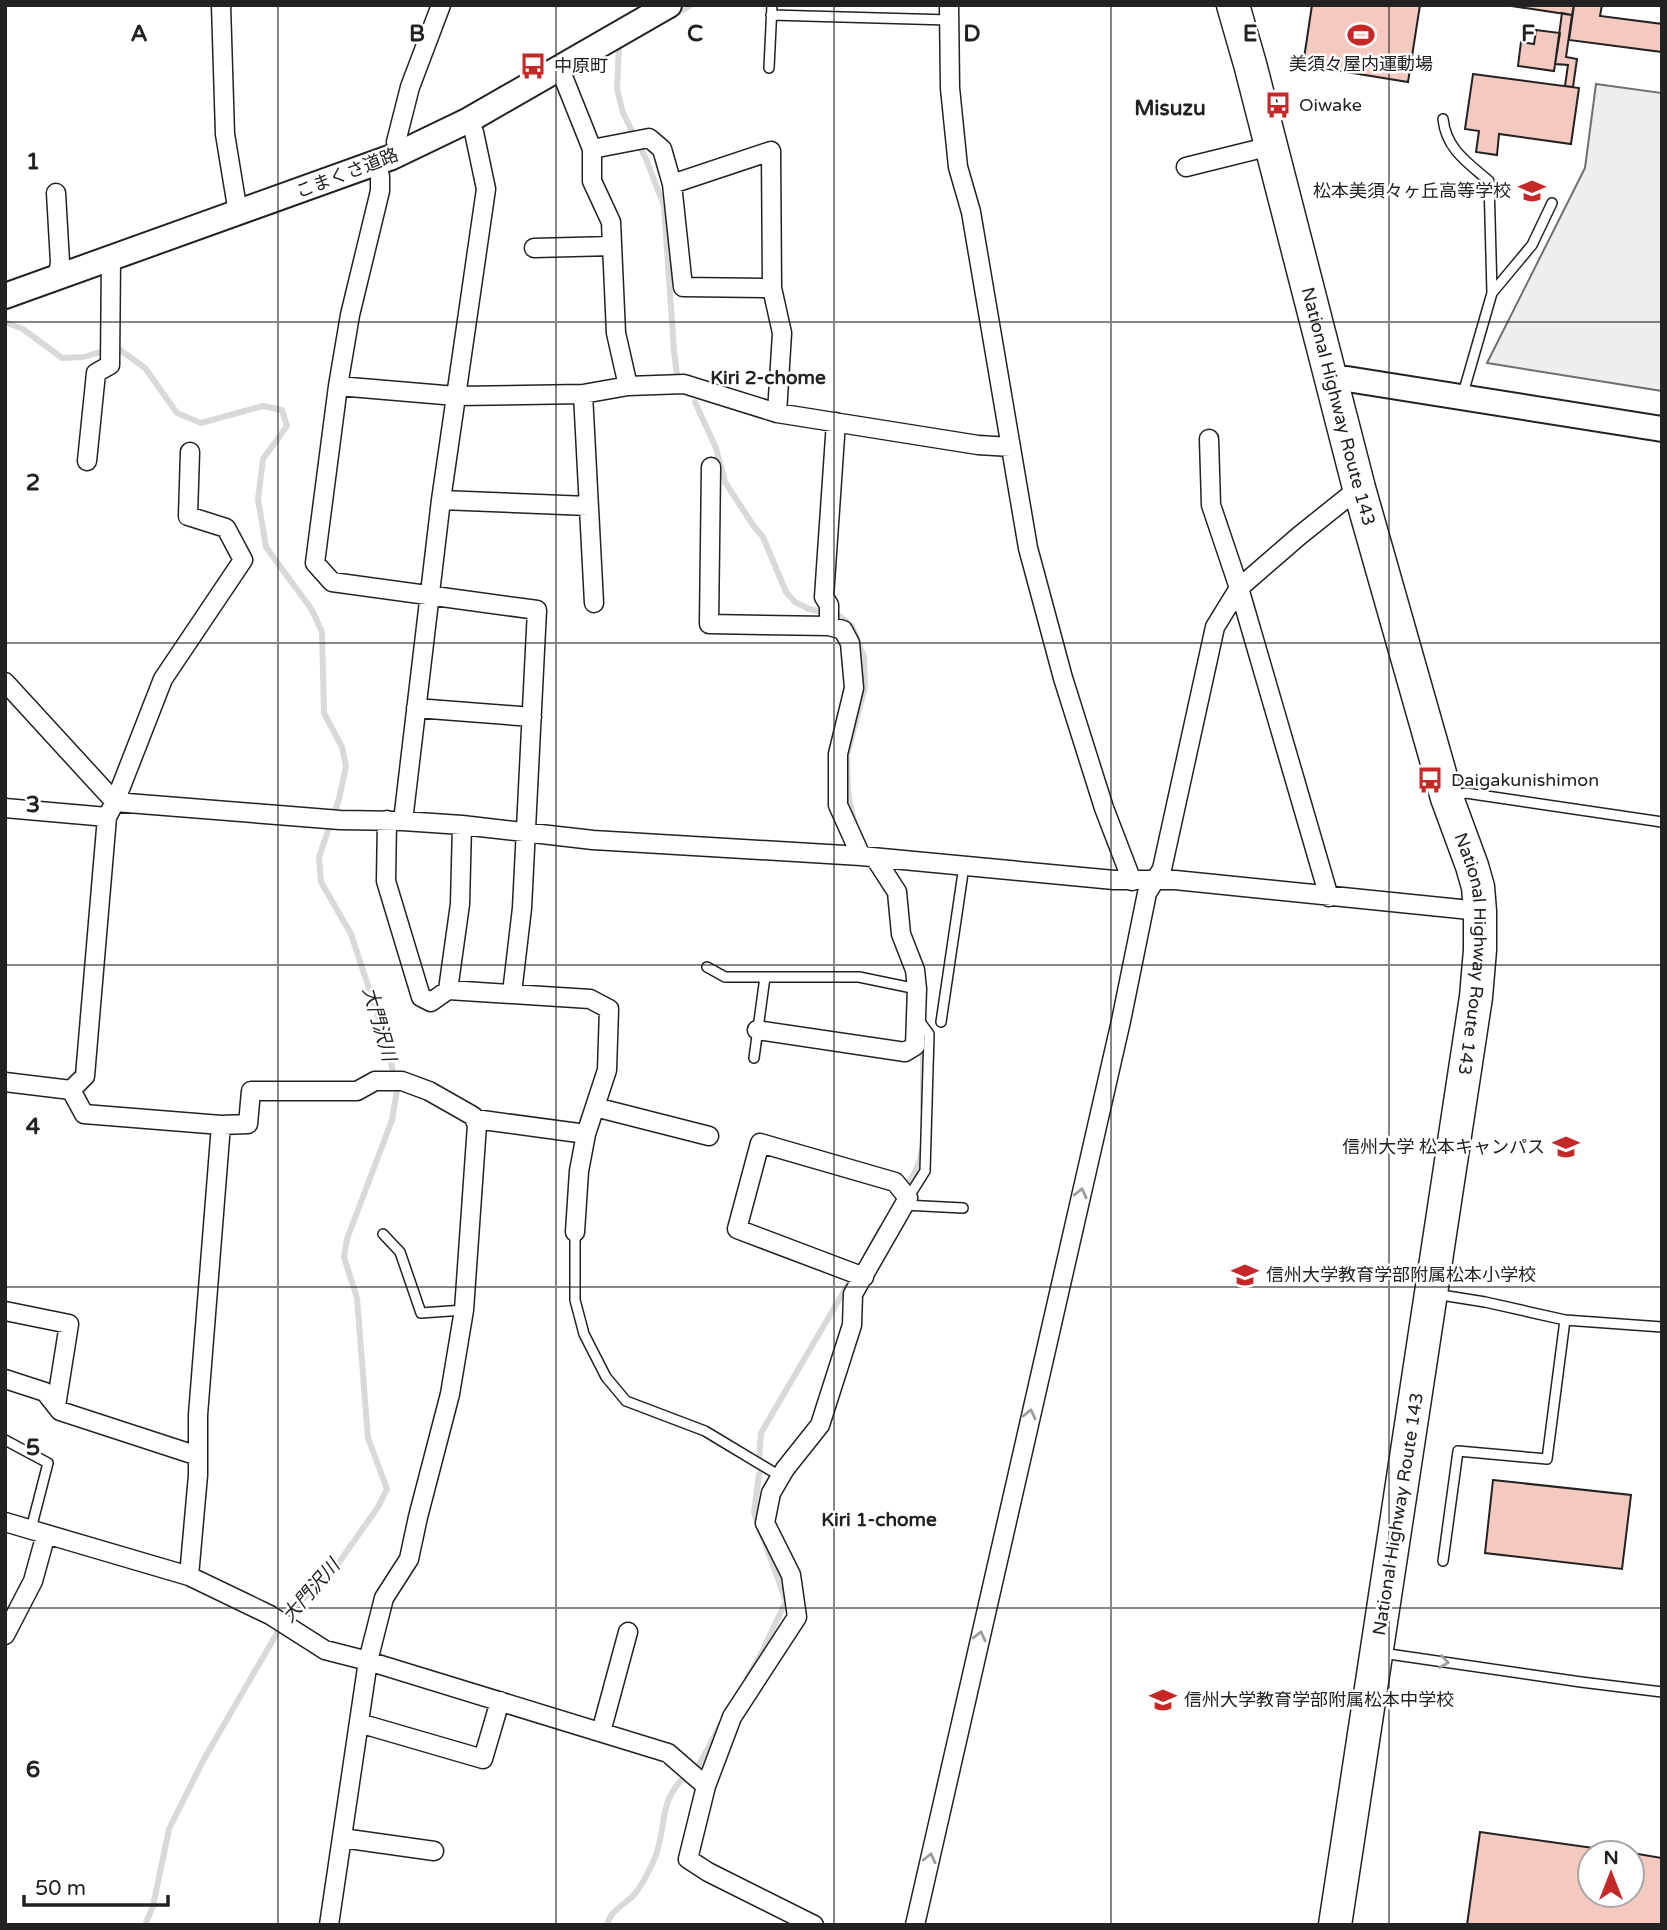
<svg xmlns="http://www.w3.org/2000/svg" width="1667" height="1930" font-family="'Varela Round','Noto Sans JP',sans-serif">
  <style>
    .green { fill: #eee; stroke: #6f6f6f; stroke-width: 2 }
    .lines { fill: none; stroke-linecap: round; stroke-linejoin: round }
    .stream { stroke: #d9d9d9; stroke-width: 6 }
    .building { fill: #f3c9c0; stroke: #222; stroke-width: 2 }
    .lane-casing { stroke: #222; stroke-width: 12 }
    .street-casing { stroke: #222; stroke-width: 21 }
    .secondary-casing { stroke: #222; stroke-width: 28 }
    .highway-casing { stroke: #222; stroke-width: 35 }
    .lane { stroke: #fff; stroke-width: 9 }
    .street { stroke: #fff; stroke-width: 18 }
    .secondary { stroke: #fff; stroke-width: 24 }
    .highway { stroke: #fff; stroke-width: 32 }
    .oneway { stroke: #9c9c9c }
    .grid { fill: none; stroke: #222; stroke-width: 2; stroke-opacity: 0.55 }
    .labels { text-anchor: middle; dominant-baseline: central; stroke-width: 5; stroke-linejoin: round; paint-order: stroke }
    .poi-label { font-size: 18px; fill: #222; stroke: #fff; text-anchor: start }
    .street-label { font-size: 18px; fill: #222; stroke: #fff }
    .neighbourhood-label { font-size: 19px; font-weight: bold; fill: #222; stroke: #fff }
    .water-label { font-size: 19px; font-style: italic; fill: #222; stroke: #fff }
    .quarter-label { font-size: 21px; font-weight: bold; fill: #222; stroke: #fff }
    .grid-label { font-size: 23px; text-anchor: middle; font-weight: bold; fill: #222; stroke: #fff; stroke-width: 5; stroke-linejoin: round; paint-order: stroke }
  </style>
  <rect width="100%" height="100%" fill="#fff"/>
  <!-- green -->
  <path class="green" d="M1596 84 1662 93V391L1487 363 1585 168Z"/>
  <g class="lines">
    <!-- stream -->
    <path class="stream" d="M673 16 691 5
      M624 43 619 46 617 89 623 113 646 159 664 206 674 351 677 375
      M5 322 23 329 62 358 84 357 116 347 145 368 177 413 201 423 263 406 282 410 287 426 263 459 258 499 266 547 312 610 322 632 324 713 342 747 346 766 339 799 319 857 321 882 351 934 386 1040 397 1090 392 1120 347 1239 344 1257 357 1298 368 1438 387 1489 378 1507 328 1578 291 1609 204 1759 169 1829 153 1906 145 1925
      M695 402 716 448 725 482 753 525 763 537 786 592 795 602 809 609 839 616 852 626 864 657 865 687 847 755 848 793 854 821
      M923 1108V1042
      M907 1185C915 1174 920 1164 922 1150
      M866 1255 881 1228
      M759 1459 761 1433 850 1281
      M747 1678 762 1652 786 1601 754 1513 759 1474
      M699 1765 721 1724
      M607 1925C611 1910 621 1907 632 1897 641 1888 649 1871 654 1860 668 1829 656 1801 687 1775"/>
  </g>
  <!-- building -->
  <path class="building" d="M1312 5H1420L1408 82 1303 65Z
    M1505 5H1574L1572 15Z
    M1574 5H1602L1600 16 1662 24V52L1569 40Z
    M1562 13 1572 15 1566 57 1577 59 1573 87 1565 86 1568 65 1555 64Z
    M1536 30 1560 33 1554 71 1518 66 1521 42 1534 44Z
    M1473 74 1579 88 1571 144 1499 134 1497 155 1476 152 1479 131 1465 129Z
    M1493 1480 1631 1495 1622 1569 1485 1553Z
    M1480 1832 1629 1853H1590V1895H1632V1853L1662 1858V1925H1467Z"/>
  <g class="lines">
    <!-- lane casing -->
    <g class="lane-casing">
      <path id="lane" d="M771 15 949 20
        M769 68 772 5
        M1443 119C1446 149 1468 163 1489 181L1492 293 1462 397
        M1492 293 1532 245 1552 203
        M1453 796 1466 793 1662 822
        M707 967 725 977H859L917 989
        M941 1022 964 866
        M754 1058 765 977
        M908 1198 925 1171 929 1034 918 1019
        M904 1205 963 1208
        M575 1232V1300L584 1334 606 1377 626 1401 705 1431 780 1476
        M383 1234 400 1252 421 1313 464 1310
        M1435 1294 1485 1302 1565 1320 1662 1327
        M5 1440 48 1463 31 1529
        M1443 1561 1458 1451 1547 1459 1565 1320
        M1382 1653 1581 1682 1662 1692"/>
    </g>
    <!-- street casing -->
    <g class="street-casing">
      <path id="street" d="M221 5 225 134 238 213
        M949 5 950 88 958 167 971 212 1028 548 1063 678 1104 808 1132 881
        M558 70 564 79 592 149V181L611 222 616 333 628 386
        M396 142 410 87 441 5
        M592 149 649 138 662 149 672 184 683 287 772 288
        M377 163 380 177V191L350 315 338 386 315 563 332 582 537 610 522 908 512 993
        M1186 167 1271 146
        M672 184 771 151 772 288 782 333 777 413
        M56 193 60 262 58 277
        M534 248 612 246
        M338 386 456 396 583 394 628 386 684 384 777 413 978 445 1011 447
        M583 394 594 603
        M1209 439 1211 505 1239 588 1329 897
        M87 461 96 373 110 365 111 258
        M711 467 709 624 829 626 843 630 850 643 854 688 838 754V805L861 856
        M441 500 588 506
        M829 626V605L824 597 836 422
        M5 682 115 802 340 820 403 821 462 825 593 840 861 856 1114 880H1175L1480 911
        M416 708 532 717
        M5 808 107 817
        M387 820 386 881 421 997 431 1002 448 990 590 999 609 1009 607 1070 586 1134 579 1171 575 1232
        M403 821 441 500 486 189 474 132
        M448 990 460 904 462 825
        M757 1030 905 1052 915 1046 917 989 915 970 901 934 897 892 875 858
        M5 1082 71 1090
        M71 1090 84 1114 221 1125 248 1124 251 1091H357L375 1081H402L429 1091 473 1116 477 1125 464 1310 450 1394 418 1517 409 1559 384 1598 368 1661 329 1925
        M71 1090 85 1076 107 817 115 802 163 679 243 560 226 528 188 516 190 452
        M595 1107 709 1136
        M475 1119 586 1134
        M5 1311 69 1324 56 1406
        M5 1379 45 1392 60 1411 198 1456
        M5 1522 189 1576 270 1615 325 1650 368 1661 668 1753 706 1786
        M189 1576 198 1475V1415L221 1125
        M5 1635 33 1581 46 1534
        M359 1723 483 1759 500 1701
        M601 1732 628 1632
        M342 1838 434 1851
        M814 1925 708 1872 688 1859 706 1786 732 1717 797 1617 791 1575 765 1523 771 1493 785 1469 820 1425 852 1325 853 1294 908 1198 895 1182 760 1143 737 1229 864 1277
        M915 1925 1121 1021 1147 893 1162 869 1215 627 1239 588 1299 536 1359 488"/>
    </g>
    <!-- secondary casing -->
    <g class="secondary-casing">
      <path id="secondary" d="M5 296 392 157 469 120 669 5
        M1331 380 1347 379 1662 429"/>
    </g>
    <!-- highway casing -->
    <g class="highway-casing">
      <g id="highway">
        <path id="s1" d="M1233 5 1250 64 1359 488 1447 798 1472 866 1478 887 1480 911V950L1476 997 1335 1925"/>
      </g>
    </g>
    <!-- lane -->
    <use href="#lane" class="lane"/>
    <!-- street -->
    <use href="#street" class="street"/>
    <!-- secondary -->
    <use href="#secondary" class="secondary"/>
    <!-- highway -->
    <use href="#highway" class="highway"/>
  </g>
  <!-- one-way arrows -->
  <defs><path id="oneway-chevron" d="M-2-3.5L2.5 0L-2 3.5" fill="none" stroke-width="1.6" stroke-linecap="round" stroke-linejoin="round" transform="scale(1.75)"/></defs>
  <g class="oneway">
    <use href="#oneway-chevron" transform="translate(1081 1193) rotate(-77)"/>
    <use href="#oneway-chevron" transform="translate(1030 1414) rotate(-77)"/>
    <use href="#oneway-chevron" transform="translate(980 1636) rotate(-77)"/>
    <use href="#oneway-chevron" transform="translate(1444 1662) rotate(8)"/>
    <use href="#oneway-chevron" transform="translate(930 1858) rotate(-77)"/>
  </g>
  <!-- grid -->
  <path class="grid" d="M278 5V1925M556 5V1925M834 5V1925M1111 5V1925M1389 5V1925M5 322H1662M5 643H1662M5 965H1662M5 1287H1662M5 1608H1662"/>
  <!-- icons -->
  <defs>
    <g id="stadium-bare" transform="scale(2.1)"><path d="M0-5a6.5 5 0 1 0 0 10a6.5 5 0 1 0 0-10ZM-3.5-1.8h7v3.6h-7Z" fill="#c62828" stroke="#fff" stroke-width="2.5" paint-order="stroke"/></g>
    <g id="bus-bare" transform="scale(2.1)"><path d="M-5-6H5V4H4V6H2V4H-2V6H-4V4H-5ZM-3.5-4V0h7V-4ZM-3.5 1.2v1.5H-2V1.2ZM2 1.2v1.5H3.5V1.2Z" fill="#c62828" stroke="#fff" stroke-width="2.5" paint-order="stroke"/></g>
    <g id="school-bare" transform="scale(2.1)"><path d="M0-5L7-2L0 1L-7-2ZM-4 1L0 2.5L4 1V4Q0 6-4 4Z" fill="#c62828" stroke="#fff" stroke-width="2.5" paint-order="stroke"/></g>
    <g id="university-bare" transform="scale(2.1)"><path d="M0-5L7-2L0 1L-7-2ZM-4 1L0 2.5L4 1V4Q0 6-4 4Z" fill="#c62828" stroke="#fff" stroke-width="2.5" paint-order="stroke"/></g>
  </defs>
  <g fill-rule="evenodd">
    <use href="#stadium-bare" x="1361" y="35"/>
    <use href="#bus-bare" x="533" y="66"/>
    <use href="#bus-bare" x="1278" y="105"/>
    <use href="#school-bare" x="1532" y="191"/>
    <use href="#bus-bare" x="1430" y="780"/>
    <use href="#university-bare" x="1566" y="1147"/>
    <use href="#school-bare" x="1245" y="1275"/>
    <use href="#school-bare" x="1163" y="1700"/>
  </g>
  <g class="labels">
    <!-- poi labels -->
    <g class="poi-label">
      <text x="1361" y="64" text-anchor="middle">美須々屋内運動場</text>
      <text x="554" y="66">中原町</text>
      <text x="1299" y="105">Oiwake</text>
      <text x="1511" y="191" text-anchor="end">松本美須々ヶ丘高等学校</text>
      <text x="1451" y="780">Daigakunishimon</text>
      <text x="1545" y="1147" text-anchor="end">信州大学 松本キャンパス</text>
      <text x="1266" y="1275">信州大学教育学部附属松本小学校</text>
      <text x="1184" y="1700">信州大学教育学部附属松本中学校</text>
    </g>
    <!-- street labels -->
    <g class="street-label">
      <text transform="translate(347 173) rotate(-21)">こまくさ道路</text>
      <text stroke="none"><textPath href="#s1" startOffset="415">National Highway Route 143</textPath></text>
      <text stroke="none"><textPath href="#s1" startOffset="982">National Highway Route 143</textPath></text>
      <text transform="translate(1398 1514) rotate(-81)">National Highway Route 143</text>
    </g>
    <!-- neighbourhood labels -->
    <g class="neighbourhood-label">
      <text x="768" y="378">Kiri 2-chome</text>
      <text x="879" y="1520">Kiri 1-chome</text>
    </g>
    <!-- water labels -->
    <g class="water-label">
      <text transform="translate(379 1024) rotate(74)">大門沢川</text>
      <text transform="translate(311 1591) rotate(-49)">大門沢川</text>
    </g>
    <!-- quarter labels -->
    <g class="quarter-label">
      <text x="1170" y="108">Misuzu</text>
    </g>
  </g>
  <g class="grid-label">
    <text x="139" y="41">A</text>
    <text x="417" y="41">B</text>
    <text x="695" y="41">C</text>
    <text x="972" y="41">D</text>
    <text x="1250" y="41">E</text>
    <text x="1528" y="41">F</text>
    <text x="33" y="169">1</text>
    <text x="33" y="490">2</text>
    <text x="33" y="812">3</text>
    <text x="33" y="1134">4</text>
    <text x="33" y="1455">5</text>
    <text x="33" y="1777">6</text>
  </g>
  <!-- border -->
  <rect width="1667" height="1930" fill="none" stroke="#222222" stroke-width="14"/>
  <!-- north arrow -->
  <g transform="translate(1611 1874)"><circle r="33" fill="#ffffff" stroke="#a7a7a7" stroke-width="2"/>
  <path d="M0-5L12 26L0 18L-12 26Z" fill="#c62828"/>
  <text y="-10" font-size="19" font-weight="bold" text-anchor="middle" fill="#222222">N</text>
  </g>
  <!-- scale -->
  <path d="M24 1895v10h144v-10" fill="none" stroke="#222222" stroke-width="3.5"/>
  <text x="35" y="1895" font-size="21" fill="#222222" stroke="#ffffff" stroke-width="5" paint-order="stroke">50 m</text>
</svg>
